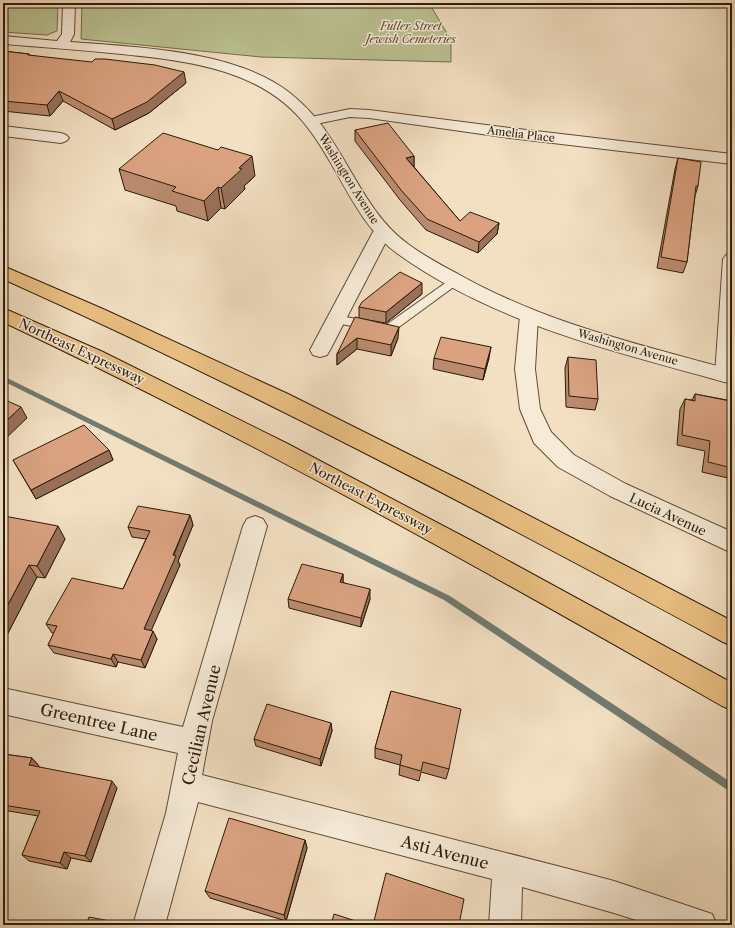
<svg xmlns="http://www.w3.org/2000/svg" width="735" height="928" font-family="'Libre Caslon Text',serif">
  <style>
    .green { fill: #bbc293; stroke: #746e4e }
    .lines { fill: none; stroke-linecap: round; stroke-linejoin: round }
    .stream { fill: #6f7c70; fill-rule: evenodd }
    .service-casing { stroke: #5e4c37; stroke-width: 2 }
    .minor-casing { stroke: #5e4c37; stroke-width: 2 }
    .tertiary-casing { stroke: #5e4c37; stroke-width: 2 }
    .motorway-casing { stroke: #2c1b08; stroke-width: 2 }
    .service { fill: #f7ebd8; fill-rule: evenodd }
    .minor { fill: #f7ebd8; fill-rule: evenodd }
    .tertiary { fill: #f7ebd8; fill-rule: evenodd }
    .motorway { fill: #eac082; fill-rule: evenodd }
    .wall { fill: #bb8b6f; stroke: #2c1b08 }
    .shaded-wall { fill: #99715a; stroke: #2c1b08 }
    .building { fill: #daa281; stroke: #2c1b08 }
    .labels { text-anchor: middle; dominant-baseline: central; stroke-width: 3; stroke-linejoin: round; paint-order: stroke }
    .far-park-label { font-size: 11px; font-style: italic; fill: #574d32; stroke: #f7ebd8 }
    .far-street-label { font-size: 11px; fill: #2c1b08; stroke: #f7ebd8 }
    .street-label { font-size: 13px; fill: #2c1b08; stroke: #f7ebd8 }
    .near-street-label { font-size: 16px; fill: #2c1b08; stroke: #f7ebd8 }
  </style>
  <rect width="100%" height="100%" fill="#f3e0c3"/>
  <filter id="stains"><feTurbulence type="fractalNoise" baseFrequency=".005" numOctaves="4"/><feColorMatrix values="0 0 0 0 .2 0 0 0 0 .09 0 0 0 0 .02 0 0 0 .5 -.17"/></filter>
  <radialGradient id="worn" r=".72"><stop offset=".6" stop-color="#630" stop-opacity="0"/><stop offset="1" stop-color="#630" stop-opacity=".3"/></radialGradient>
  <!-- green -->
  <path class="green" d="M3 3H58L57 31 47 35 3 32Z
    M82 3H429L451 40V62L261 57 81 39Z"/>
  <g class="lines">
    <!-- stream -->
    <path class="stream" d="M3 376 450 596 732 783V793L444 600 3 381Z"/>
    <!-- service casing -->
    <g class="service-casing">
      <path id="service" d="M455 278 460 281 459 283 392 332 388 333 336 323 332 321 331 319 332 317 336 315 386 325 451 279Z"/>
    </g>
    <!-- minor casing -->
    <g class="minor-casing">
      <path id="minor" d="M350 109 369 110 510 128 732 154V164L510 138 369 118 350 117 311 125 306 124 304 121 306 118Z
        M3 126 61 133 66 135 69 138 66 141 61 143 3 136Z
        M382 227 388 228 391 232 330 350 327 355 320 357 313 355 310 350 373 232 376 228Z
        M732 253V380L725 382 718 380 715 375 723 259 726 255Z
        M529 310 536 311 538 316 535 369 540 409 551 432 574 455 626 484 732 532V553L610 496 558 467 534 443 520 409 515 369 520 316 522 311Z
        M255 516 263 519 267 526 212 721 202 775 565 868 614 881 712 914 717 925H652L614 913 522 887 521 925H489L492 879 198 802 165 925H133L166 813 178 753 3 714V688L183 727 243 526 247 519Z"/>
    </g>
    <!-- tertiary casing -->
    <g class="tertiary-casing">
      <path id="tertiary" d="M63 3H75L74 34 70 42C136 47 236 50 290 93 306 106 320 121 331 139 355 175 372 218 408 244 424 256 441 265 458 274 545 323 637 344 732 370V384C618 352 497 325 398 254 355 223 340 169 308 128 264 69 189 61 121 54 82 50 42 47 3 44V36L57 41 62 34Z"/>
    </g>
    <!-- motorway casing -->
    <g class="motorway-casing">
      <path id="motorway" d="M3 266 103 309 288 394 470 485 732 621V646L723 642C486 514 249 389 3 279Z
        M3 308 103 352 288 444 470 540 732 683V710L722 706C486 571 249 438 3 322Z"/>
    </g>
    <!-- service -->
    <use href="#service" class="service"/>
    <!-- minor -->
    <use href="#minor" class="minor"/>
    <!-- tertiary -->
    <use href="#tertiary" class="tertiary"/>
    <!-- motorway -->
    <use href="#motorway" class="motorway"/>
  </g>
  <!-- wall -->
  <path class="wall" d="M3 51 29 54V55L186 83 149 113 115 130 63 101 50 116 3 111Z
    M355 130 414 156V167L460 221 499 223 497 234 478 253 426 230 400 200 355 141Z
    M678 158 698 186 695 196 687 262 683 273 657 268 675 169Z
    M119 169 255 176 244 186 245 189 225 209 221 208 208 221 177 211 176 206 125 190Z
    M422 294 386 323 362 319 398 338 391 356 357 349 337 365V354L359 318V307Z
    M568 357 598 399 595 410 566 407 565 368Z
    M434 358H489L483 380 433 369Z
    M695 394 727 400 730 394H732V479L702 472 705 451 677 445 680 409 685 399 692 400Z
    M109 450 113 460 36 499 13 460Z
    M190 515 193 525 178 561 180 565 151 630 157 639 145 668 118 662 116 667 54 653 48 645 54 633H52L46 624 123 589 146 539 132 537 128 527Z
    M3 517 65 539 45 578 37 577 7 635 3 634Z
    M343 574V582L370 599 361 627 289 608 288 599Z
    M391 691 449 769 446 779 421 772 419 781 399 775 400 765 375 758V748Z
    M331 723 332 731 321 766 256 746 254 739Z
    M3 754 32 758 39 766 38 767 117 788 91 862 71 858 67 869 29 861 22 855 38 816 3 810Z
    M305 840 307 848 286 921 210 898 205 891Z"/>
  <!-- shaded-wall -->
  <path class="shaded-wall" d="M184 72 186 83 149 113 115 130 112 119Z
    M59 91 63 101 50 116 47 105Z
    M252 156 255 176 244 186 245 189 225 209 221 188 239 168Z
    M414 156V167L406 158Z
    M218 187 221 208 208 221 204 201Z
    M499 223 497 234 478 253 479 242Z
    M422 283V294L386 323V312Z
    M399 327 398 338 391 356V345Z
    M357 338V349L337 365V354Z
    M491 347 489 358 483 380 485 369Z
    M21 407 27 418 3 441V424Z
    M109 450 113 460 36 499 31 490Z
    M190 515 193 525 178 561 180 565 148 638 144 629Z
    M58 526 65 539 45 578 37 566Z
    M29 565 37 577 7 635 3 630V614Z
    M343 574V584L340 582Z
    M370 589V599L361 627V618Z
    M153 631 157 639 145 668 141 660Z
    M113 654 118 662 116 667 111 659Z
    M331 723 332 731 321 766 320 759Z
    M32 758 39 766 36 772 29 765Z
    M112 781 117 788 91 862 85 856Z
    M305 840 307 848 286 921 284 915Z
    M64 852 71 858 67 869 60 863Z
    M110 921 113 923 112 925H108Z"/>
  <!-- building -->
  <path class="building" d="M3 51 29 54 28 55 92 62 95 59H105L155 65 184 72 147 102 112 119 59 91 47 105 3 101Z
    M388 123 414 156 406 158 460 221 470 212 499 223 479 242 427 219 401 190 355 130Z
    M163 133 218 150 221 147 252 156 239 168 242 169 221 188 218 187 204 201 172 191 176 187 119 169Z
    M678 158 701 162 698 186H696L687 262 661 257Z
    M400 272 422 283 386 312 359 307 362 302Z
    M355 317 399 327 391 345 357 338 337 354Z
    M441 337 491 347 485 369 434 358Z
    M568 357 596 360 598 399 569 396Z
    M695 394 730 401V394H732V468L708 462 710 441 682 435 685 399 695 401Z
    M3 399 21 407 3 424Z
    M84 425 109 450 31 490 13 460Z
    M138 506 190 515 173 555 176 556 144 629 153 631 141 660 113 654 111 659 48 645 57 626 46 624 72 578 123 589 150 531 128 527Z
    M4 516 58 526 37 566 29 565 3 614V517Z
    M302 564 343 574 340 582 370 589 361 618 288 599Z
    M391 691 461 709 449 769 423 762 421 771 400 765 402 755 375 748Z
    M267 704 331 723 320 759 254 739Z
    M3 754 32 758 29 765 112 781 85 856 64 852 60 863 22 855 40 811 3 805Z
    M229 818 305 840 284 915 205 891Z
    M386 873 464 899 459 925H373Z
    M334 914 368 925H331Z
    M89 917 110 921 108 925H86Z"/>
  <g class="labels">
    <!-- far-park labels -->
    <g class="far-park-label">
      <text x="411" y="26">Fuller Street<tspan x="411" dy="13">Jewish Cemeteries</tspan></text>
    </g>
    <!-- far-street labels -->
    <g class="far-street-label">
      <text transform="translate(521 134) rotate(7)">Amelia Place</text>
      <text transform="translate(349 179) rotate(58)">Washington Avenue</text>
      <text transform="translate(628 347) rotate(16)">Washington Avenue</text>
    </g>
    <!-- street labels -->
    <g class="street-label">
      <text transform="translate(82 351) rotate(25)">Northeast Expressway</text>
      <text transform="translate(371 498) rotate(28)">Northeast Expressway</text>
      <text transform="translate(668 514) rotate(25)">Lucia Avenue</text>
    </g>
    <!-- near-street labels -->
    <g class="near-street-label">
      <text transform="translate(99 722) rotate(13)">Greentree Lane</text>
      <text transform="translate(201 725) rotate(-77)">Cecilian Avenue</text>
      <text transform="translate(445 852) rotate(15)">Asti Avenue</text>
    </g>
  </g>
  <!-- margin -->
  <rect width="735" height="928" fill="none" stroke="#f3e0c3" stroke-width="16"/>
  <rect x="4" y="4" width="727" height="920" fill="none" stroke="#2c1b08" stroke-width="2"/>
  <rect x="8" y="8" width="719" height="912" fill="none" stroke="#2c1b08"/>
  <rect width="100%" height="100%" filter="url(#stains)"/>
  <rect width="100%" height="100%" fill="url(#worn)"/>
</svg>
